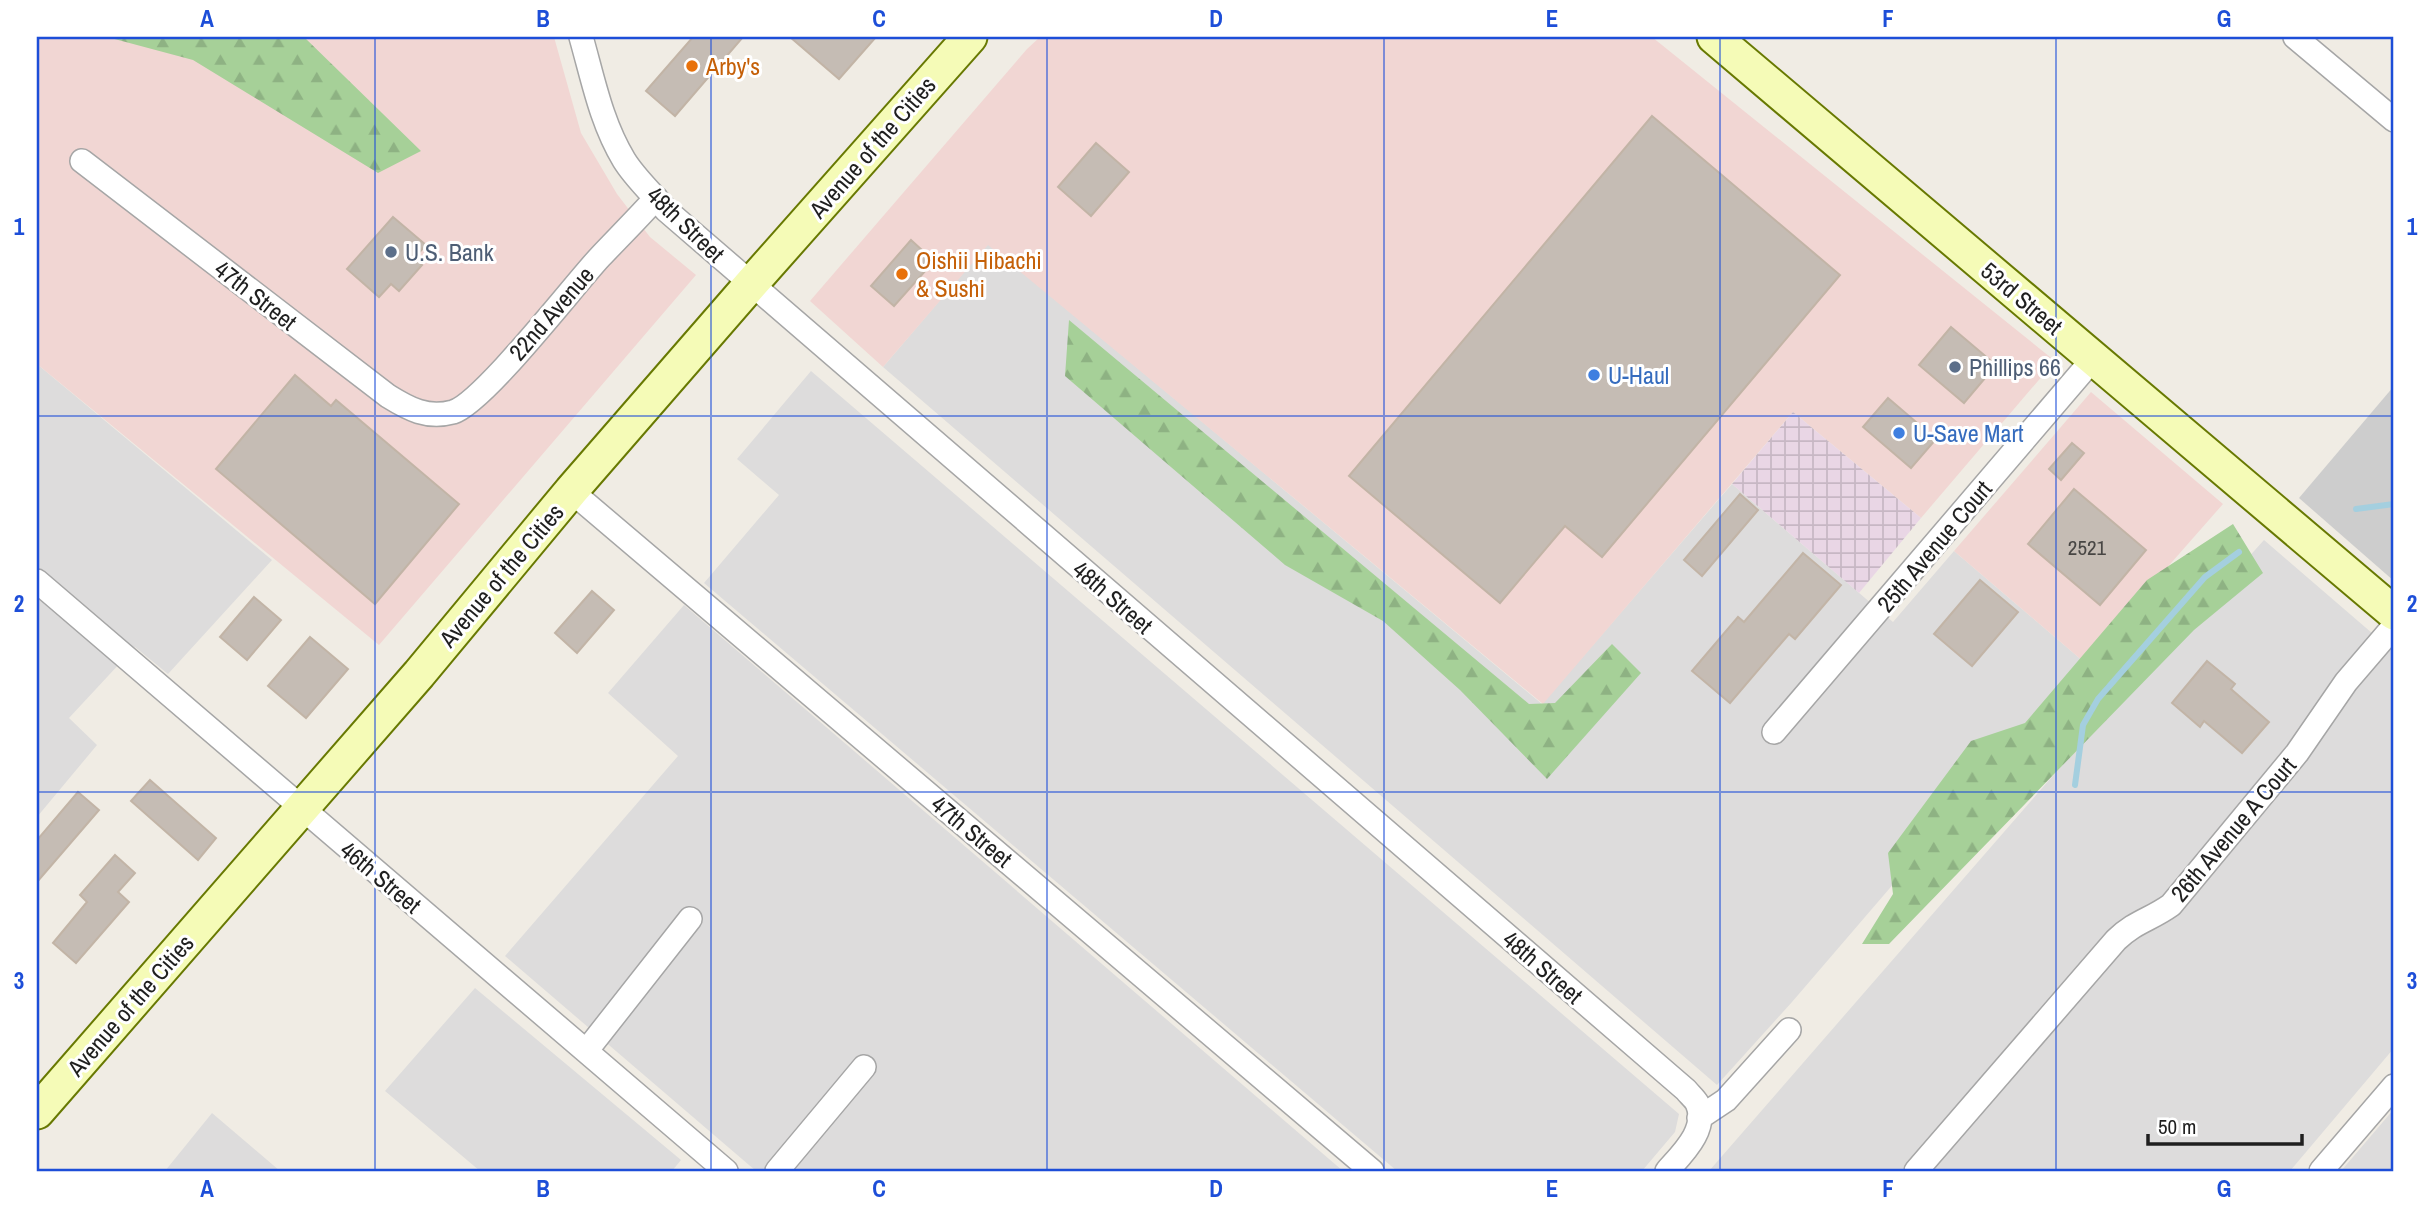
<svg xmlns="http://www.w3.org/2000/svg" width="2431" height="1208" font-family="'Archivo Narrow',sans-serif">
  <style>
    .residential { fill: #dddcdc }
    .commercial { fill: #f1d6d3 }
    .industrial { fill: url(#industrial-grid) }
    .religious { fill: #cdcdcd }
    .forest { fill: url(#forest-firs) }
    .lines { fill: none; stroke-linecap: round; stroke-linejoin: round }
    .stream { stroke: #a4cfdf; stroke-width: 6 }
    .building { fill: #c5bcb4; stroke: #c2b4a6; stroke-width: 2 }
    .street-casing { stroke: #a6a6a6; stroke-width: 26 }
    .secondary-casing { stroke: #687902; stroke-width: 37 }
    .street { stroke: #fff; stroke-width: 23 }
    .secondary { stroke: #f5fbb7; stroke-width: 33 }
    .grid { fill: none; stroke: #1d4ed8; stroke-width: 2; stroke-opacity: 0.55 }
    .food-dot { fill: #e8710a; stroke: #fff; stroke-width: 2.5 }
    .service-dot { fill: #5c6f8a; stroke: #fff; stroke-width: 2.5 }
    .shop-dot { fill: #3f7fe0; stroke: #fff; stroke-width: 2.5 }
    .labels { text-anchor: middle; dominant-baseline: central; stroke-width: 6; stroke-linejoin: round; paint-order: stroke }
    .number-label { font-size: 21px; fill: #484644 }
    .food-label { font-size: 24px; fill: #c56008; stroke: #fff; text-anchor: start }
    .street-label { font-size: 24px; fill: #1f1f1f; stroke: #fff }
    .service-label { font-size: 24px; fill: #4e5e75; stroke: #fff; text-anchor: start }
    .shop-label { font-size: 24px; fill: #366cbe; stroke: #fff; text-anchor: start }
    .neatline { fill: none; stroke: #1d4ed8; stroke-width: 2.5 }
    .grid-label { font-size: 23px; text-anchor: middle; font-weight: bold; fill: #1d4ed8 }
  </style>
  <defs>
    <pattern id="industrial-grid" width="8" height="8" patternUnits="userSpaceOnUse" patternTransform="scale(1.75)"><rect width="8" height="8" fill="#e9d6e5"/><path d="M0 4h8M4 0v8" fill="none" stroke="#c7b7c4"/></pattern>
    <pattern id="forest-firs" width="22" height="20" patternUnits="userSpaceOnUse" patternTransform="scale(1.75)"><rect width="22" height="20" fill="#a6d098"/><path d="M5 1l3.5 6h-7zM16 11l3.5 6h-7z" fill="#8eb283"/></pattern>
  </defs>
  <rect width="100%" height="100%" fill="#f0ece4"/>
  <!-- residential -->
  <path class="residential" d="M988 244 1542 704 1732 484 1893 622 1954 551 2084 662 1792 1002 1717 1085 883 367Z
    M37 364 272 560 168 674 135 647 69 718 97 745 37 817Z
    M811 371 1679 1114 1675 1132 1642 1171H1397L704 583 779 495 737 459Z
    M2264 540 2394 652V1048L2290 1171H1709L2077 748Z
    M684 605 1343 1171H756L505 956 678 756 608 693Z
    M475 988 681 1160 672 1171H480L385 1091Z
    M2394 1109V1171H2341Z
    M212 1113 280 1171H281H165Z"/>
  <!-- commercial -->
  <path class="commercial" d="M37 37H554L581 133 617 194 650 237 696 275 379 645 37 364Z
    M1040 37H1652L2055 361 1921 518 1793 412 1543 704 988 245 883 367 810 301 1027 49Z
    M2091 392 2223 504 2084 662 1954 551Z"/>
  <!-- industrial -->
  <path class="industrial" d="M1793 412 1921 518 1859 593 1732 484Z"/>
  <!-- religious -->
  <path class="religious" d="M2394 386V581L2299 498Z"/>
  <!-- forest -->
  <path class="forest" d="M107 37H304L421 151 378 173 193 60Z
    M1069 320 1529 704 1555 703 1612 644 1641 673 1547 779 1460 690 1383 621 1285 565 1065 376Z
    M2233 524 2263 573 2194 630 1889 944H1862L1893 894 1888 853 1971 741 2025 723 2147 580Z"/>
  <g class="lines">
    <!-- stream -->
    <path class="stream" d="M2356 509 2394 504
      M2075 785 2083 725 2098 699 2205 577 2239 552"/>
  </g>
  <!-- building -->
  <path class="building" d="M693 37H743L675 116 646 91Z
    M790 37H876L839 79Z
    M1652 116 1840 275 1602 557 1565 526 1500 603 1349 476Z
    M1096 143 1129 172 1091 216 1058 187Z
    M393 217 426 245 414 258 422 265 399 291 391 284 379 297 347 269Z
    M911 240 934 261 894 306 871 286Z
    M1951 327 1996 365 1964 403 1919 365Z
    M295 375 331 406 336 400 459 504 375 604 216 469Z
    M1888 398 1936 439 1911 468 1863 427Z
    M2072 443 2084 453 2061 480 2049 469Z
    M2074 489 2146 550 2100 605 2028 544Z
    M1740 494 1758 510 1702 576 1684 560Z
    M1803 553 1841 585 1795 639 1789 634 1730 703 1692 671 1738 617 1744 622Z
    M1980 580 2018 612 1972 666 1934 634Z
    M592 591 614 610 577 653 555 633Z
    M254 597 281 620 247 660 220 637Z
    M310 637 348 669 306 718 268 686Z
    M2207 661 2235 684 2231 689 2269 722 2242 753 2204 721 2200 727 2172 703Z
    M150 780 216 838 198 860 131 801Z
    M78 792 99 810 37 882V840Z
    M115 855 135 873 118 892 129 902 76 963 53 943 87 902 80 895Z"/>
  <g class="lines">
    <!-- street casing -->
    <g class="street-casing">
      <path id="street" d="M581 37C593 79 601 122 624 160 635 178 652 193 666 210L1686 1090C1689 1094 1695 1099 1697 1103 1709 1129 1682 1154 1667 1171
        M2295 37 2394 120
        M82 161 388 396C409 409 427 419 453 412 483 403 573 286 600 257 619 237 638 218 656 198
        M571 491 1372 1171
        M37 581 726 1171
        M1774 732 2093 359
        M587 1050 690 919
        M1699 1118 1726 1100 1789 1030
        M777 1171 864 1067
        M1916 1171 2116 940C2136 921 2150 920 2171 905L2297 753 2346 682 2394 626
        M2321 1171 2394 1086"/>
    </g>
    <!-- secondary casing -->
    <g class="secondary-casing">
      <path id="secondary" d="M1714 37 2394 613
        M37 1112 419 674 571 491 751 284 970 37"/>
    </g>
    <!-- street -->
    <use href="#street" class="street"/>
    <!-- secondary -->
    <use href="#secondary" class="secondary"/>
  </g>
  <!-- grid -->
  <path class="grid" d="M375 37V1171M711 37V1171M1047 37V1171M1384 37V1171M1720 37V1171M2056 37V1171M37 416H2394M37 792H2394"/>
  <!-- markers -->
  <g class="food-dot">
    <circle cx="692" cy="66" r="7"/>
    <circle cx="902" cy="274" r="7"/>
  </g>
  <g class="service-dot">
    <circle cx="391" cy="252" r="7"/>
    <circle cx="1955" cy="367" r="7"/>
  </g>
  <g class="shop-dot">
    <circle cx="1594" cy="375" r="7"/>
    <circle cx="1899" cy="433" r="7"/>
  </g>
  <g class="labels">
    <!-- number labels -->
    <g class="number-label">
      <text x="2087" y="547">2521</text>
    </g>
    <!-- food labels -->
    <g class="food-label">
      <text x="706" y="66">Arby's</text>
      <text x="916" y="260">Oishii Hibachi<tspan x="916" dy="28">&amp; Sushi</tspan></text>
    </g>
    <!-- street labels -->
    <g class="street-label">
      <text transform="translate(872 147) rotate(-49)">Avenue of the Cities</text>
      <text transform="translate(686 224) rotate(44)">48th Street</text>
      <text transform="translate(256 295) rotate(38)">47th Street</text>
      <text transform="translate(2022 298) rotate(40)">53rd Street</text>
      <text transform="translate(551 313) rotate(-49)">22nd Avenue</text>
      <text transform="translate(1934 546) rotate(-50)">25th Avenue Court</text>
      <text transform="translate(501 575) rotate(-50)">Avenue of the Cities</text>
      <text transform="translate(1113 597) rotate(41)">48th Street</text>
      <text transform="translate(2233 829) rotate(-50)">26th Avenue A Court</text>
      <text transform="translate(972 831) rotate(40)">47th Street</text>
      <text transform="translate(381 877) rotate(40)">46th Street</text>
      <text transform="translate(1543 967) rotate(41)">48th Street</text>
      <text transform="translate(130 1005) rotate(-49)">Avenue of the Cities</text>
    </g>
    <!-- service labels -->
    <g class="service-label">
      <text x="405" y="252">U.S. Bank</text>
      <text x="1969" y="367">Phillips 66</text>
    </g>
    <!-- shop labels -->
    <g class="shop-label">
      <text x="1608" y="375">U-Haul</text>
      <text x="1913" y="433">U-Save Mart</text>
    </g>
  </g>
  <!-- border -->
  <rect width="2431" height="1208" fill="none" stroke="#ffffff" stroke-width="77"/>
  <!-- scale -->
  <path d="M2148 1134v10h154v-10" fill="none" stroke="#1f1f1f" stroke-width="3.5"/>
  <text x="2158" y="1134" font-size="21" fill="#1f1f1f" stroke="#ffffff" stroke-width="5" paint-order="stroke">50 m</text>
  <rect x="38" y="38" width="2354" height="1132" class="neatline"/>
  <g class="grid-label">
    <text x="207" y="27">A</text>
    <text x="543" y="27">B</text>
    <text x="879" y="27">C</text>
    <text x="1216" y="27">D</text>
    <text x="1552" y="27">E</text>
    <text x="1888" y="27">F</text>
    <text x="2224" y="27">G</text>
    <text x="19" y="235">1</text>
    <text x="2412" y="235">1</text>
    <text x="19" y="612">2</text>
    <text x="2412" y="612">2</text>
    <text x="19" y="989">3</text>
    <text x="2412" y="989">3</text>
    <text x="207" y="1197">A</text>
    <text x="543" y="1197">B</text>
    <text x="879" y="1197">C</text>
    <text x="1216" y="1197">D</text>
    <text x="1552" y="1197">E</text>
    <text x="1888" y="1197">F</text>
    <text x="2224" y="1197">G</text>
  </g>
</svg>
